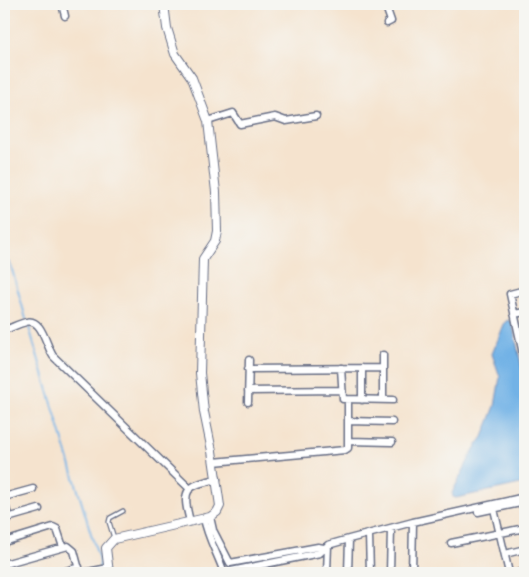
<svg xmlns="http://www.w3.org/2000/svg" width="529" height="577" font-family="Itim,sans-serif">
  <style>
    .water { fill: #72b2e6; stroke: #4670a2 }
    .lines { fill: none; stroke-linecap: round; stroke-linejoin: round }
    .stream { stroke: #72b2e6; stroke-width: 2 }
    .service-casing { stroke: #676e85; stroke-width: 5.5 }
    .minor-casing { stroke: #676e85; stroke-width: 9 }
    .tertiary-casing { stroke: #676e85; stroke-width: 10 }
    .service { stroke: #fff; stroke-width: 3 }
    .minor { stroke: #fff; stroke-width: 6 }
    .tertiary { stroke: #fff; stroke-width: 8 }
  </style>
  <rect width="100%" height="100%" fill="#f6f6f2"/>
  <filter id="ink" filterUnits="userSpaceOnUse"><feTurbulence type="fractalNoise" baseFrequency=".02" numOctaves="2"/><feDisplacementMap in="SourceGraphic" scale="10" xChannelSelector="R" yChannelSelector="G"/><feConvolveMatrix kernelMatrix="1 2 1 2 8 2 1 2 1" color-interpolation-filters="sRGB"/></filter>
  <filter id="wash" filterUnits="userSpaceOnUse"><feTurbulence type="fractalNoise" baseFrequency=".0096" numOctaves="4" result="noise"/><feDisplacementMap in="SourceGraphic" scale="20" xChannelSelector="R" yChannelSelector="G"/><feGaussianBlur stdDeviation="1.12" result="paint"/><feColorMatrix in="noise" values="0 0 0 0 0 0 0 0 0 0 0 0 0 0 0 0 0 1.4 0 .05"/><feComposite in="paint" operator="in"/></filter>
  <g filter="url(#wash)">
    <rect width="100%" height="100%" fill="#f5e3ce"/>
    <!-- water -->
    <path class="water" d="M508 320 512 322 525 383V483L456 498 453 497 452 493 474 449 483 437 495 406 500 377 492 354 505 322Z"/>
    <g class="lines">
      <!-- stream -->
      <path class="stream" d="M4 256 11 266 26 319
        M28 324 98 557 101 573"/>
    </g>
  </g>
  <g filter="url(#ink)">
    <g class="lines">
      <!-- service casing -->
      <g class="service-casing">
        <path id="service" d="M114 538 109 522 110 518 123 511"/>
      </g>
      <!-- minor casing -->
      <g class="minor-casing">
        <path id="minor" d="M62 4 65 16
          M385 4 391 21 387 23
          M208 121 233 113 240 124 275 117 286 121 316 116
          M525 290 510 294 525 363
          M514 314 525 312
          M4 330C11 328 18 324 26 322 42 317 46 346 53 356L189 488
          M341 368 343 399 393 400
          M362 368V400
          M248 369 383 368
          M248 391 341 390
          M383 400V355
          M248 402 249 360
          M348 421 392 422
          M348 441 392 442
          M214 462 345 450 348 448V400
          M4 497 33 489
          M4 502 9 518
          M494 509 509 573
          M478 512 525 502
          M210 517 213 530 230 563 318 547 324 548
          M204 518C207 536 217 553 223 570L226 572 320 553 328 545 349 539 413 522 525 497
          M4 519 39 509
          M190 521C181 489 186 486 217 479
          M369 534 370 573
          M4 542 53 527 57 529 63 547
          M451 543 525 528
          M505 554 525 549
          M4 564 68 546 74 551 80 573
          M59 573 79 567
          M83 573 108 568
          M327 573 328 545
          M348 573 349 539
          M390 573 391 528
          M412 573 413 522
          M517 573 525 571"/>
      </g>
      <!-- tertiary casing -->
      <g class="tertiary-casing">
        <path id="tertiary" d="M109 573 106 548 114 539 210 517 217 512 220 506 212 451 204 412 200 373 203 259 215 241 217 231 216 192 208 121 192 78 175 54 167 28 164 4"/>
      </g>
      <!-- service -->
      <use href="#service" class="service"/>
      <!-- minor -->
      <use href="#minor" class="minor"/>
      <!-- tertiary -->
      <use href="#tertiary" class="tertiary"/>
    </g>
  </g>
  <!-- margin -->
  <rect width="529" height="577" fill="none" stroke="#f6f6f2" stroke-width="20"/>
</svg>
